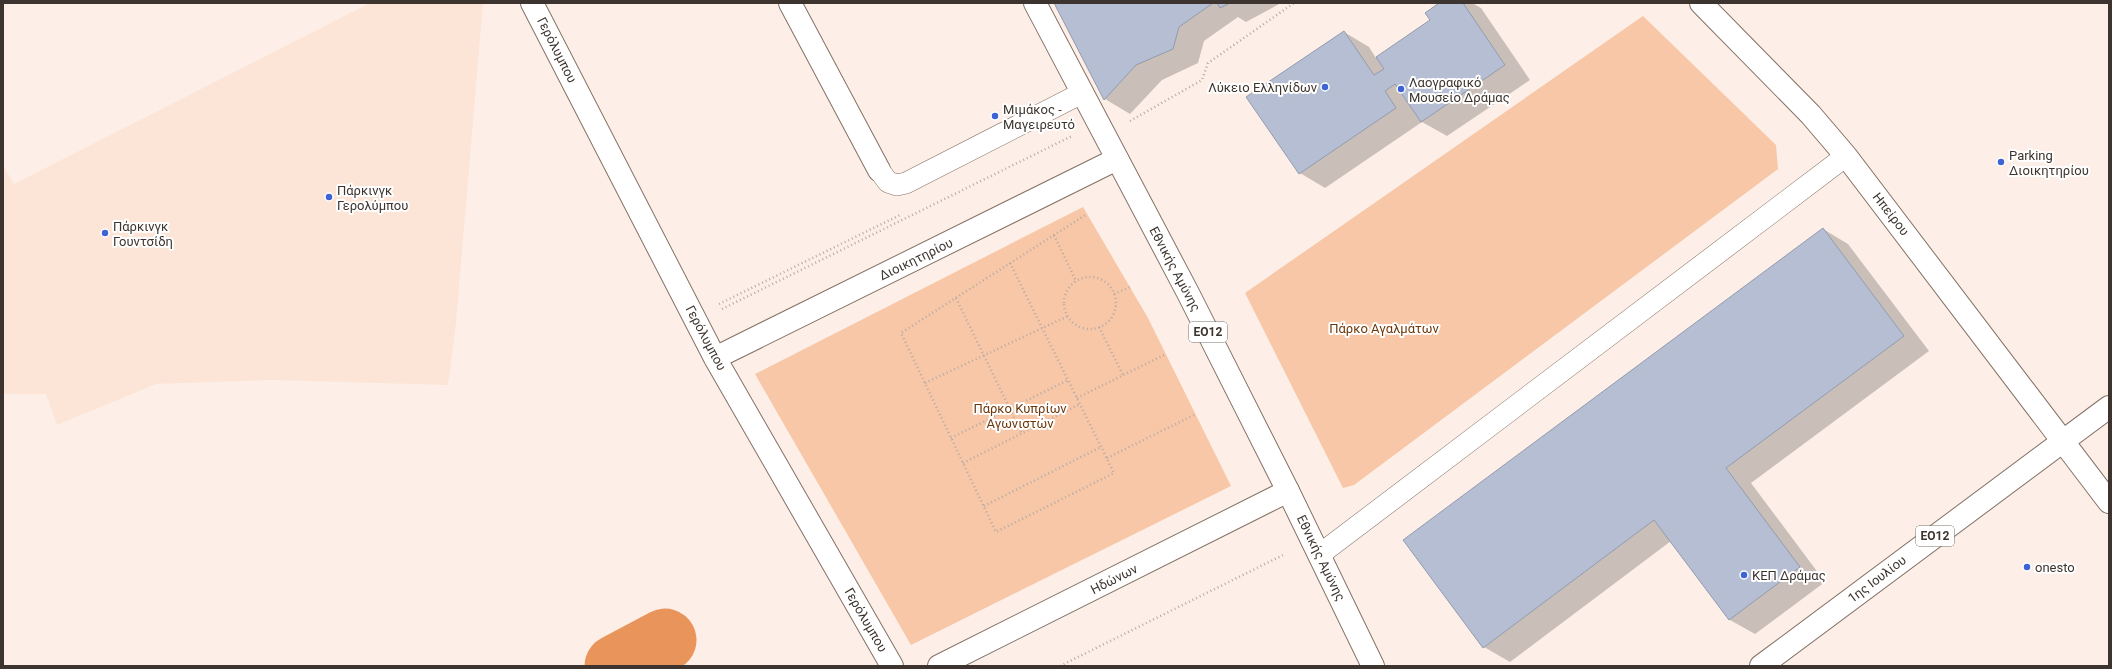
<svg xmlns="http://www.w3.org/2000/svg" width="2112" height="669" font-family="Roboto,sans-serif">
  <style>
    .built { fill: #fce5d6 }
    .green { fill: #f7c7a7 }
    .shadow { fill: #0003 }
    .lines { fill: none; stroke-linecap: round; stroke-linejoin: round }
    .river { stroke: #e9945a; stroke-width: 63 }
    .building { fill: #b5bed2; stroke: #929bae }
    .service-casing { stroke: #847165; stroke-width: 22 }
    .minor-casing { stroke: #847165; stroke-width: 24 }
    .primary-casing { stroke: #847165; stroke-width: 24 }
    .path { stroke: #b6aaa3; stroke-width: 2.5; stroke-dasharray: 1 3; stroke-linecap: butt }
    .service { stroke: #fff; stroke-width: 21 }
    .minor { stroke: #fff; stroke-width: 22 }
    .primary { stroke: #fff; stroke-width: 22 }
    .poi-dot { fill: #3d63d5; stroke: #fff; stroke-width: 1.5 }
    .labels { text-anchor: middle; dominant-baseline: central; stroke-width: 4; stroke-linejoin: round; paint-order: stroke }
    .shield { fill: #fff; stroke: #77716d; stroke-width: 1 }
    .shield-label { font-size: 12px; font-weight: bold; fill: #3d342f }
    .street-label { font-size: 13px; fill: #3d342f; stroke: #fff }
    .poi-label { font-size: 13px; fill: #3d342f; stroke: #fff; text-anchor: start }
    .park-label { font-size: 13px; fill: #6e380b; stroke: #fff }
  </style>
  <rect width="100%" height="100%" fill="#fdefe7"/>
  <!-- built -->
  <path class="built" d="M370 3H483L456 323 448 385 272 380 156 384 57 425 46 394H3V165L14 184Z"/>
  <!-- green -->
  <path class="green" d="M1643 16 1776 145 1778 169 1354 485 1343 488 1245 293Z
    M1083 207 1148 318 1231 486 911 645 755 374Z"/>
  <!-- shadow -->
  <path class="shadow" d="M1056 3H1281L1246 22 1238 17 1204 41 1198 63 1162 80 1130 114 1105 99Z
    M1441 3H1472L1481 8 1530 80 1447 136 1422 122 1325 188 1300 173 1344 32 1369 47 1376 58 1431 21Z
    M1823 229 1848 244 1929 351 1751 483 1825 582 1755 634 1730 620 1671 541 1510 662 1484 647Z"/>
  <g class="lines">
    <!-- river -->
    <path class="river" d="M616 666 665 640"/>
  </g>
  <!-- building -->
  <path class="building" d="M1054 3H1213L1179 27 1173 49 1136 65 1104 100Z
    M1217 3H1230L1220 8Z
    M1439 3H1463L1505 65 1421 122 1395 84 1385 91 1396 108 1299 174 1246 97 1344 31 1374 75 1384 69 1376 57 1430 20 1425 13Z
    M1823 228 1904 336 1726 468 1800 567 1729 620 1654 520 1483 648 1403 540Z"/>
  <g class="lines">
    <!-- service casing -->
    <g class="service-casing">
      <path id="service" d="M879 170 888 182 897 185 906 183 1082 93
        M1319 555 1846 156"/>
    </g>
    <!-- minor casing -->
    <g class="minor-casing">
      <path id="minor" d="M532 3 715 358 892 666
        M790 3 879 170
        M1701 3 1811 115 1846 156 2109 502
        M715 358 1117 159
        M939 666 1288 491"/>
    </g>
    <!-- primary casing -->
    <g class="primary-casing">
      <path id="primary" d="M1035 3 1188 293 1288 491 1373 666
        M1761 666 2109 407"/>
    </g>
    <!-- path -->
    <path class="path" d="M1130 121 1202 80 1208 63 1294 3
      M1054 235 1076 281
      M1010 263 1114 473 996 532 901 333 1087 214
      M1064 303a26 26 0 1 1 52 0a26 26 0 1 1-52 0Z
      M1114 294 1130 287
      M956 298 1022 434
      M719 304 900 215
      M722 309 1072 136
      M1099 327 1123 375
      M925 383 1068 316
      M1077 398 1166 354
      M951 438 1068 380
      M1107 458 1196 414
      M963 463 1080 404
      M984 506 1101 447
      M1060 666 1285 554"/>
    <!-- service -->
    <use href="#service" class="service"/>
    <!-- minor -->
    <use href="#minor" class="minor"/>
    <!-- primary -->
    <use href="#primary" class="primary"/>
  </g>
  <!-- markers -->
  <g class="poi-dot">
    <circle cx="1325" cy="87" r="4"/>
    <circle cx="1401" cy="89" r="4"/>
    <circle cx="995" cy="116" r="4"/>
    <circle cx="2001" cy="162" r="4"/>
    <circle cx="329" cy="197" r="4"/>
    <circle cx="105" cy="233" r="4"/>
    <circle cx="2027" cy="567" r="4"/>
    <circle cx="1744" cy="575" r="4"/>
  </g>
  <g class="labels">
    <!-- shield labels -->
    <g class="shield">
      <rect x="1189" y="322" width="38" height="20" rx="3"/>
      <rect x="1916" y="526" width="38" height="20" rx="3"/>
    </g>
    <g class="shield-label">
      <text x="1208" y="332">ΕΟ12</text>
      <text x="1935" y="536">ΕΟ12</text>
    </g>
    <!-- street labels -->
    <g class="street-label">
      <text transform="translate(557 50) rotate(63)">Γερόλυμπου</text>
      <text transform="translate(1891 214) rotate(52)">Ηπείρου</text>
      <text transform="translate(916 259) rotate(-26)">Διοικητηρίου</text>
      <text transform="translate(1175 269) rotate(62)">Εθνικής Αμύνης</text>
      <text transform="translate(706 338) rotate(62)">Γερόλυμπου</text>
      <text transform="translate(1321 558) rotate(64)">Εθνικής Αμύνης</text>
      <text transform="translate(1114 579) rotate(-27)">Ηδώνων</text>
      <text transform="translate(1877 579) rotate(-37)">1ης Ιουλίου</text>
      <text transform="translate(866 620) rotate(60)">Γερόλυμπου</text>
    </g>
    <!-- poi labels -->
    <g class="poi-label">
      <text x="1409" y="82">Λαογραφικό<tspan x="1409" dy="15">Μουσείο Δράμας</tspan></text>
      <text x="1317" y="87" text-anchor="end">Λύκειο Ελληνίδων</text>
      <text x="1003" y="109">Μιμάκος -<tspan x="1003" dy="15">Μαγειρευτό</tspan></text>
      <text x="2009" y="155">Parking<tspan x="2009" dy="15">Διοικητηρίου</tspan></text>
      <text x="337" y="190">Πάρκινγκ<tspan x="337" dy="15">Γερολύμπου</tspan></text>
      <text x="113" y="226">Πάρκινγκ<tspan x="113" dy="15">Γουντσίδη</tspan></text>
      <text x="2035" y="567">onesto</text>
      <text x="1752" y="575">ΚΕΠ Δράμας</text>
    </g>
    <!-- park labels -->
    <g class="park-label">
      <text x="1384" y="328">Πάρκο Αγαλμάτων</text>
      <text x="1020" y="408">Πάρκο Κυπρίων<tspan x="1020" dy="15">Αγωνιστών</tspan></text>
    </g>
  </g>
  <!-- border -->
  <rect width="2112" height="669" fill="none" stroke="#3d342f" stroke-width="8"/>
</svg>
